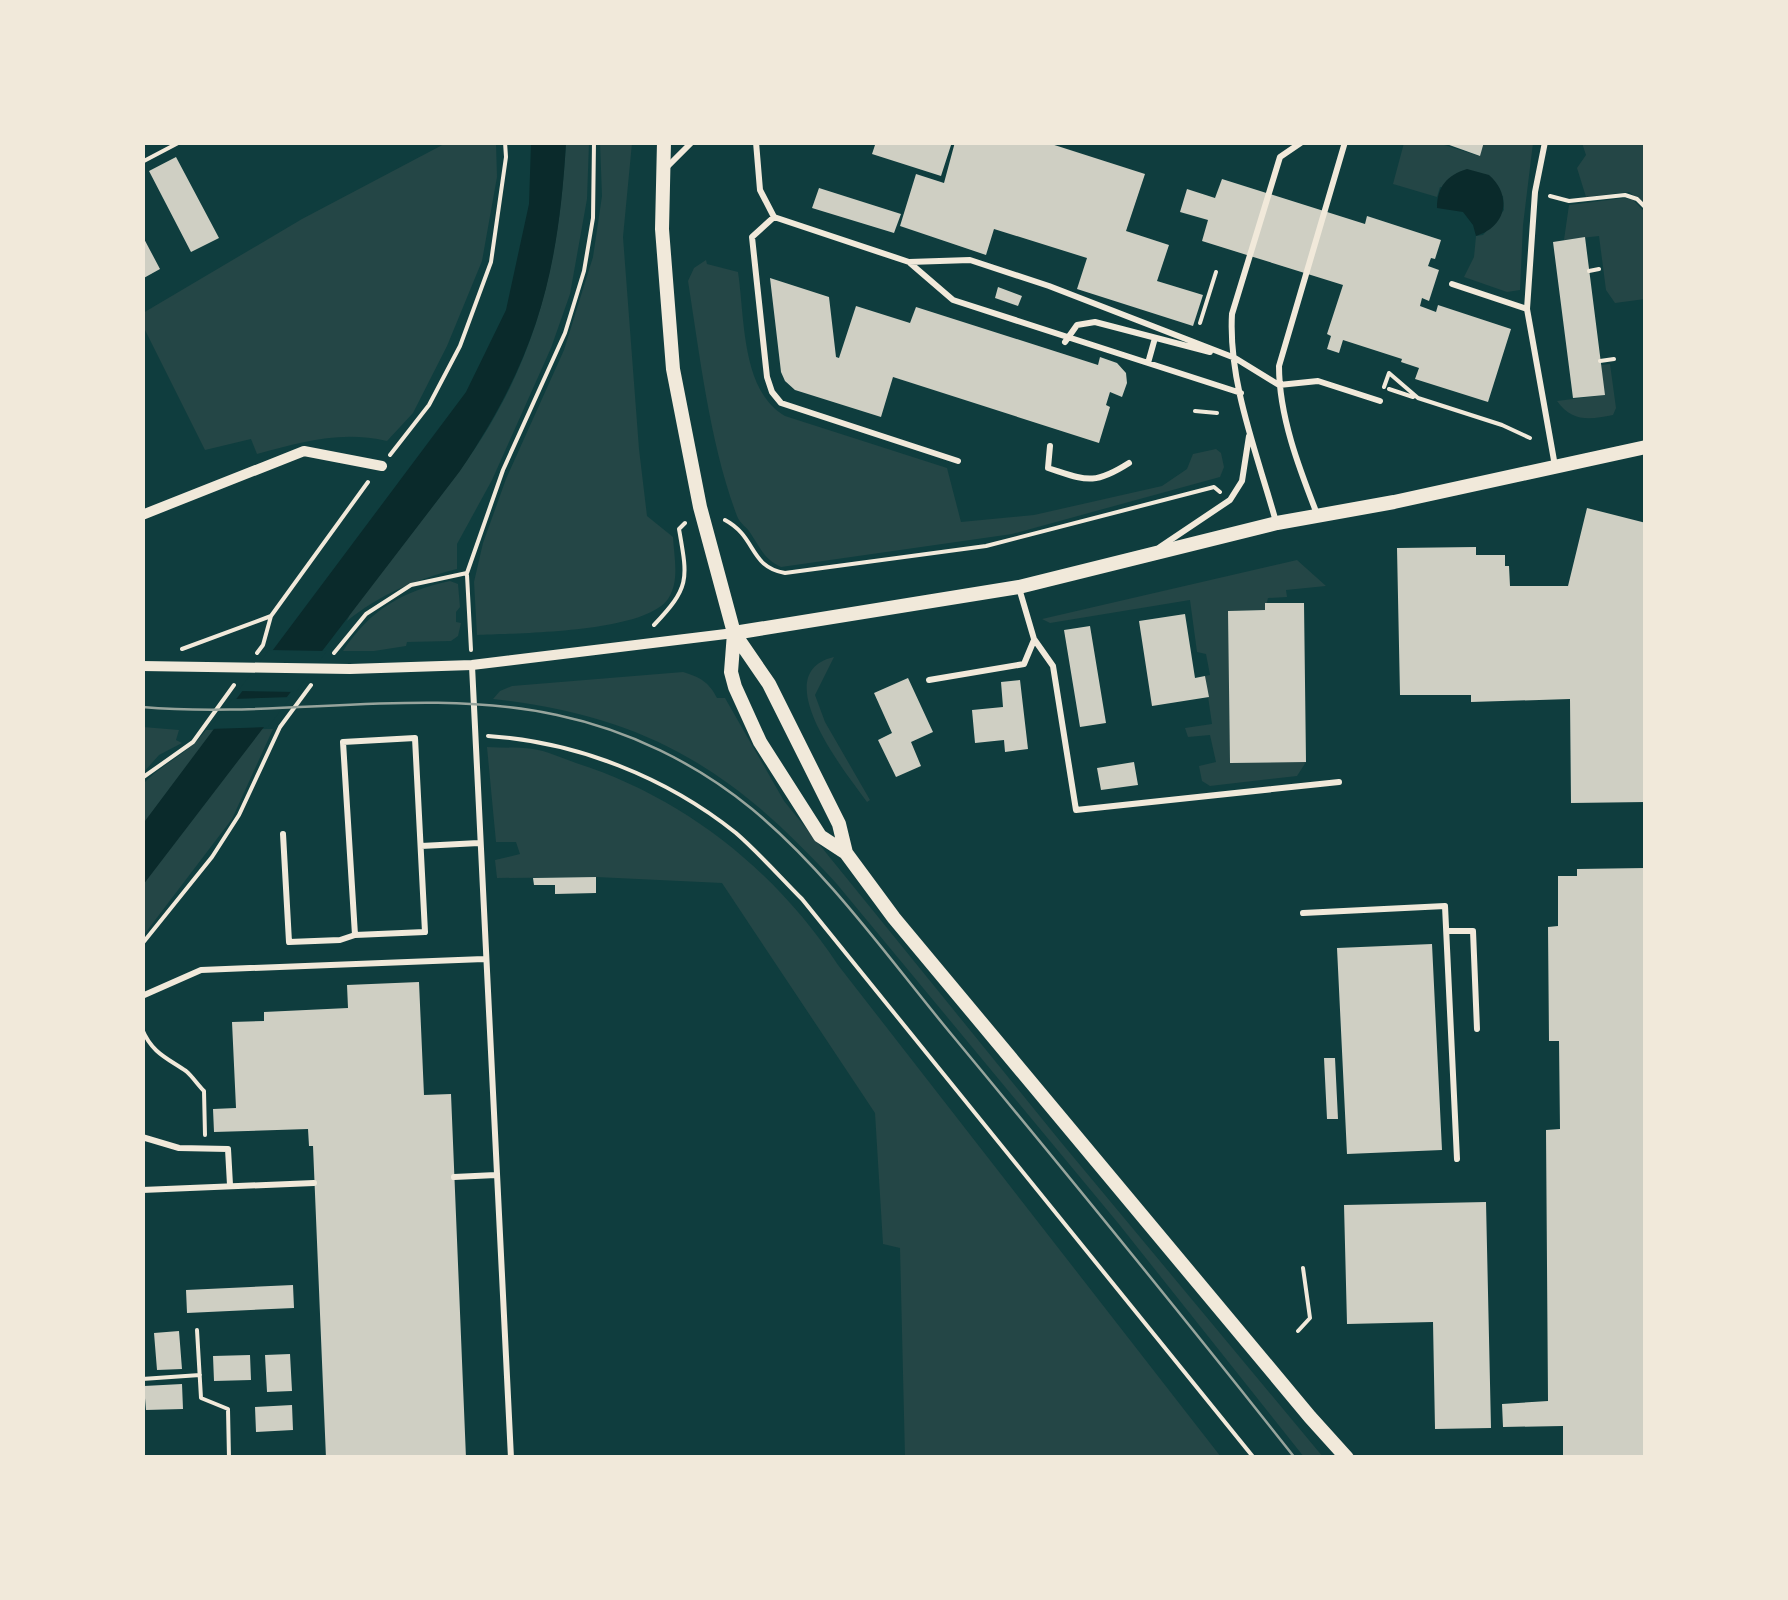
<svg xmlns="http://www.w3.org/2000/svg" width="1788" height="1600" font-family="Quicksand,sans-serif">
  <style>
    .green { fill: #244646 }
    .water { fill: #0a2a2b }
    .pier { fill: #0f3d3e }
    .building { fill: #cfcfc3 }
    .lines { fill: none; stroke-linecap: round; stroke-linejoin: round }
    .path { stroke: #f1e9da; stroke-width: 4 }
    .service { stroke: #f1e9da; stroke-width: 6 }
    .minor { stroke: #f1e9da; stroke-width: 10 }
    .tertiary { stroke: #f1e9da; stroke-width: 14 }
    .tram { stroke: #97a49c; stroke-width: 2.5 }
  </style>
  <rect width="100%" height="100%" fill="#0f3d3e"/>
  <!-- green -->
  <path class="green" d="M448 142 496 143 497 177 482 261 447 346 413 413 387 441C341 430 301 442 257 454L251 439 205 450 143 326V313L302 219Z
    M566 143H589L587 199 570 294 551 348 492 480 457 544V569C414 580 381 594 347 621 353 605 367 591 378 577 401 547 425 516 448 486 532 378 558 277 566 143Z
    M600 143H632L623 237 639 449 647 516 673 537C674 557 680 581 668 599 644 633 518 633 477 635L474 582 483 543 506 479 564 350 593 257 602 196Z
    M1404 143H1438L1479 156 1484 143H1533L1523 225 1520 290 1507 292 1464 277 1474 257 1476 236 1483 235 1504 210 1503 196 1440 187 1437 197 1393 184Z
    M1582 143H1645V204L1629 192 1586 197 1577 168 1586 155Z
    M1624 198 1633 200 1645 212V299L1615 303 1606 290 1599 236 1564 240 1569 205Z
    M706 260 707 264 738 272C745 318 741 391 785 416L947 468 961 522 1034 515 1162 486 1187 469 1193 454 1216 449 1221 453 1224 467 1220 477 1012 534 781 567C764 559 761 549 751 534 747 527 740 524 737 516 710 444 700 357 688 281L694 268Z
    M1610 364 1616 408 1613 415C1589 420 1572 422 1557 401L1604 395 1601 365Z
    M1297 560 1326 586 1286 590 1287 597 1268 598 1265 610 1229 611 1230 762H1306L1297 776 1210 786 1202 781 1199 766 1216 762 1210 735 1188 737 1185 728 1212 724 1205 676 1210 675 1206 654 1197 652 1190 600 1050 623 1042 619Z
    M450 581 458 584 460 607 456 612V622L461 623 458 636 451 641 407 642 406 646 374 651H343C370 610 402 591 450 581Z
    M834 657 815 695 825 722 870 800 867 802C846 773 765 673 834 657Z
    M683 672C700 677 709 682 717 698H725L784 801 1060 1141 1323 1457H1304L1118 1223 836 883C733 770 647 716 493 699L500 691 512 686Z
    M143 727 179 730 176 740 182 743 159 755 143 773Z
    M273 729 232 819 143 936 142 885 249 743 203 746 143 825 142 785C162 763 189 754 206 730Z
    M487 747C502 748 518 747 533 749 547 751 562 758 576 763 685 798 775 870 838 965L1221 1457H905L900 1248 883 1244 875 1113 722 883 596 877 497 878 495 860 520 854 516 842H496Z"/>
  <!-- water -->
  <path class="water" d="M531 143H566C558 277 536 358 460 471L143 885 142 825 466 392 506 310 529 204Z
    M1467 169 1489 175C1513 196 1506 227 1476 236L1473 225 1463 212 1437 208C1437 187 1447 175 1467 169Z"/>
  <!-- pier -->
  <path class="pier" d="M269 650 327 651 296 692 238 691Z
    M291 697 268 727 209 729 232 699Z"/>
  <!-- building -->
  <path class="building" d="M876 142H952L941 176 872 154Z
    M955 142H1045L1145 174 1126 231 1169 245 1157 281 1203 295 1193 326 1077 289 1087 258 994 229 986 255 900 226 916 174 944 183Z
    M1441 142H1484L1480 156Z
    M176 157 219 238 191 252 149 171Z
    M1222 179 1365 224 1367 216 1441 240 1435 259 1431 258 1428 266 1439 270 1429 301 1422 298 1420 306 1436 312 1438 305 1511 329 1488 402 1415 379 1419 368 1401 362 1402 359 1343 340 1339 353 1327 349 1331 336 1327 334 1343 285 1202 241 1208 220 1180 212 1187 189 1215 198Z
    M819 188 901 214 894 233 812 208Z
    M142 235 160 269 142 279Z
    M1585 237 1605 395 1573 398 1553 242Z
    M770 278 829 297 836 357 839 358 856 306 910 323 916 307 1098 365 1100 357 1117 363 1126 373 1127 383 1122 397 1110 392 1106 405 1110 407 1099 443 893 377 881 417 795 390 785 381 781 372Z
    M998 287 1022 296 1018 306 995 298Z
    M1587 508 1646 523V802L1571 803 1570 699 1471 702V695H1400L1397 548 1476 547V555H1505V566H1509L1510 586H1568Z
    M1265 603H1304L1306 762 1230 763 1228 611 1265 610Z
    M1185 614 1195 678 1205 676 1209 697 1152 706 1139 621Z
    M1090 626 1106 723 1080 727 1064 630Z
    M908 678 933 732 911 742 921 766 896 777 878 740 892 733 874 693Z
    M1020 680 1028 749 1005 752 1004 740 975 743 972 710 1003 707 1001 682Z
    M1134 762 1138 785 1101 790 1097 768Z
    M1646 868V1458H1563V1426L1503 1427 1502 1404 1548 1401 1546 1130 1560 1129 1559 1041H1549L1548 927 1558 926V876H1577V869Z
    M596 877V893L555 894V885H534L533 878Z
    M1432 944 1442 1150 1347 1154 1337 948Z
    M419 982 424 1095 451 1094 466 1458H326L313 1146H309L308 1129 214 1132 213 1109 236 1108 232 1022 264 1021V1012L348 1008 347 985Z
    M1324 1058H1335L1338 1119H1327Z
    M1486 1202 1491 1428 1435 1429 1433 1322 1347 1324 1344 1205Z
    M293 1285 294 1308 187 1313 186 1290Z
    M179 1331 182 1369 157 1370 154 1333Z
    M290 1354 292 1391 267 1392 265 1355Z
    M250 1355 251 1380 214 1381 213 1356Z
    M182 1384 183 1409 146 1410 144 1386Z
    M292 1405 293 1430 256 1432 255 1407Z"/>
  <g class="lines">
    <!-- path -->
    <path class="path" d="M142 162 180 142
      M1550 196 1569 201 1625 195 1637 199 1646 208
      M1589 271 1599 269
      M1200 323 1216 272
      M1600 361 1614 359
      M1384 387 1389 373 1418 398 1502 425 1530 438
      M1389 389 1413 397
      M1195 411 1217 413
      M390 455 429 405 460 346 491 262 506 157 505 142
      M725 520C757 537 749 567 785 573L986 546 1214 487 1220 492
      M467 575 471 650
      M654 625C690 587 688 580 679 529L685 523
      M182 649 271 616
      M257 653 263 645 271 616 368 482
      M334 653 366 614 411 585 467 573 503 470 565 333 584 271 593 218 594 142
      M488 736C577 742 666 777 736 833 759 853 780 877 802 899L1254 1458
      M142 778 193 742 234 685
      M142 944 212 857 239 815 280 727 311 685
      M142 1029C152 1053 167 1058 186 1071 192 1076 198 1085 204 1091L205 1135
      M197 1330 201 1398 228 1409 229 1458
      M1298 1331 1310 1318 1303 1268
      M142 1379 200 1375"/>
    <!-- service -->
    <path class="service" d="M756 142 760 190 774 217 909 262 970 260 1049 286 1235 358 1279 385 1318 381 1380 401
      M1545 142 1535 192 1527 309 1555 466
      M666 168 692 142
      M774 217 752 237 767 377 772 392 781 403 958 461
      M910 263 953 300 1241 393
      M1452 284 1527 309
      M1065 342 1077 325 1095 322 1210 352
      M1148 363 1155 338
      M1050 446 1048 468C1086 480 1093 486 1129 463
      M1317 514C1299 468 1279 416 1279 366L1345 142
      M1276 522C1258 456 1228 383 1232 314L1280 157 1302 142
      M1160 547 1230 500 1242 481 1249 436
      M1019 588 1034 639 1053 666 1076 810 1339 782
      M472 666 511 1458
      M929 680 1024 664 1034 640
      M415 738 425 932 355 935 343 742Z
      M283 834 289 942 340 940 355 935
      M421 846 479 843
      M1303 913 1445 906 1457 1159
      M1447 931H1473L1477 1029
      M142 996 201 970 484 959
      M142 1137 179 1148 228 1149 230 1185
      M454 1177 496 1175
      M142 1190 314 1183"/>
    <!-- minor -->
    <path class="minor" d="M142 515 304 451 382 466
      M142 666 350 669 472 665 734 633"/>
    <!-- tertiary -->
    <path class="tertiary" d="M664 142 662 229 673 369 700 507 734 633 769 684 839 824 846 853
      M734 633 731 672 735 687 760 742 820 836 846 853 894 918 1310 1417 1347 1458
      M734 633 1019 587 1277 523 1394 502 1646 447"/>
    <!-- tram -->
    <path class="tram" d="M142 707C280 719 421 686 557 715 628 730 696 763 752 809 829 873 889 959 952 1035 1068 1175 1182 1315 1295 1458"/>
  </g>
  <!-- border -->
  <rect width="1788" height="1600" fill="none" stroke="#f1e9da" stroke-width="290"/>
</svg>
